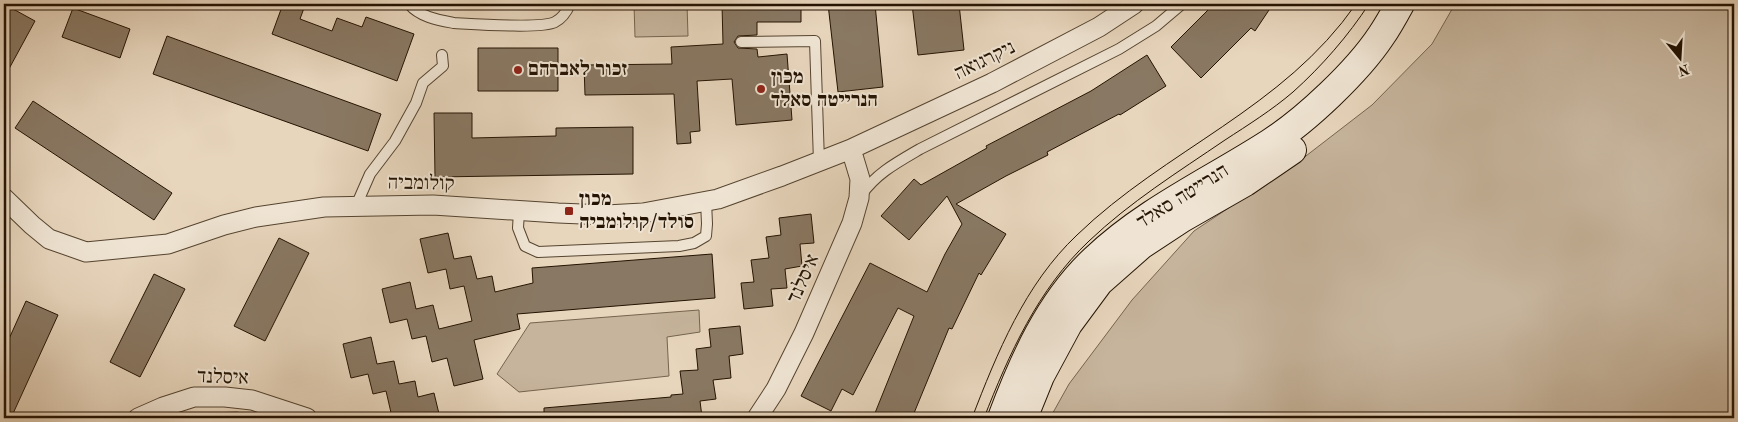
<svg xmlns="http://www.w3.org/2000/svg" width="1738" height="422" font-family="'Old Standard TT','Frank Ruhl Libre',serif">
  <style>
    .green { fill: #c6b49c; stroke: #75644f }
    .building { fill: #897863; stroke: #241302 }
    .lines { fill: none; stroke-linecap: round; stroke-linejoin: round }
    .lane-casing { stroke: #554430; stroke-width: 12 }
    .street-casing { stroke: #554430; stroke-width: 21 }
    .secondary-casing { stroke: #241302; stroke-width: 30 }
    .lane { stroke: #efe4d3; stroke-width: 10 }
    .street { stroke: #efe4d3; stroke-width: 19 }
    .secondary { stroke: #efe4d3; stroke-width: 28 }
    .tram { stroke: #241302; stroke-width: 1 }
    .poi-dot { fill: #8f2418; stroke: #efe4d3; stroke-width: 2 }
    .labels { text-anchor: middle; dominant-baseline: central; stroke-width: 4; stroke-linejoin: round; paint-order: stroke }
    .street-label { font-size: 20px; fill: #241302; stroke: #efe4d3 }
    .poi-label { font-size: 20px; font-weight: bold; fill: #241302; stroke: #efe4d3; text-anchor: start }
  </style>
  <rect width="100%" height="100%" fill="#e7d5bc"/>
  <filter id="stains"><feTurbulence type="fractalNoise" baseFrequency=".004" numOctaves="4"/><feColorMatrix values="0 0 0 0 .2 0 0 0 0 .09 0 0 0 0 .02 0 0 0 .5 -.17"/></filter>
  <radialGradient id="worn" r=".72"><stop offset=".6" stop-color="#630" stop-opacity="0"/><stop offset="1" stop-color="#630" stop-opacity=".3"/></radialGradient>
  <!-- green -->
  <path class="green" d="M634 4H687L688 36 635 37Z
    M1455 4H1734V418H1050L1069 384 1132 300 1194 231 1302 159 1372 105 1432 44Z
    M699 310 700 332 667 337 669 376 519 392 497 374 530 323Z
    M237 412 261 418H202L211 413Z"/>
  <!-- building -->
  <path class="building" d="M4 4 35 21 4 78Z
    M283 4H293L304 8 300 19 332 31 337 18 362 27 366 17 414 34 397 81 272 34Z
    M722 4H801V22H757V35L738 36 734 42 738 48 757 49 758 57 787 54 792 120 736 125 732 79 697 81 700 131 690 132 691 143 677 144 674 94 585 95 584 65 672 64 671 47 723 44Z
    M828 4H875L883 87 838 92Z
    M912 4H959L964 50 918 55Z
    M1214 4H1273L1255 31 1251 28 1201 78 1171 47Z
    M73 8 130 29 120 58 62 37Z
    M167 36 381 114 368 151 153 74Z
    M478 48H558V91H478Z
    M1147 55 1166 86 1120 115 1119 114 1047 152 1048 155 1006 176 956 204 1006 234 981 275 979 273 952 329 949 328 912 418H873L914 316 898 308 853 395 842 389 831 411 801 396 870 263 927 292 945 254 962 224 947 196 909 240 881 216 914 179 921 185 987 148 986 146 1091 91Z
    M33 101 172 193 154 220 15 128Z
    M434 113H472V138L556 136V128L633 127V174L435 177Z
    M811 214 814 243 800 244 802 266 785 269 787 288 771 289 773 306 744 309 741 283 754 282 751 260 769 258 766 237 781 235 779 218Z
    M448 233 454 259 471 256 477 279 492 276 495 292 533 283 532 268 712 254 715 298 517 314 520 329 474 340 483 379 454 386 447 358 432 362 426 336 412 339 407 319 390 323 382 289 410 282 416 309 433 305 439 329 472 321 464 286 450 289 446 269 428 273 420 239Z
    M279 238 309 253 265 341 234 326Z
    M154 274 185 289 140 377 110 362Z
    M26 301 58 315 11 418H4V350Z
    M740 326 743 354 729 356 731 378 713 380 716 399 700 401 702 417 544 418V408L671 397V395L683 394 680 371 698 370 696 349 711 347 709 329Z
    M371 337 377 364 394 361 399 384 415 381 418 397 434 393 440 418H409L408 413 392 417 386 391 373 394 368 374 351 378 343 344Z"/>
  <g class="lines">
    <!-- lane casing -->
    <g class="lane-casing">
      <path id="lane" d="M409 4C420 17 438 20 454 23 473 24 542 29 555 22 563 18 567 11 570 4
        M741 42 815 41 819 162
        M861 195C877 173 896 163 920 149L1119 49 1156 26 1182 4
        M356 206 370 174 395 141 416 103 423 83 443 66 442 55
        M519 211 518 228 525 246 538 252 679 246 694 243 706 236 707 224 706 201"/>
    </g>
    <!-- street casing -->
    <g class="street-casing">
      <path id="street" d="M4 198 32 225 49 239 86 252 168 244 224 225 256 217 324 207 433 205 558 213 606 215 643 213 718 199 782 176 851 149 992 83 1099 27 1134 4
        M138 418 163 407 194 397H225L252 400 307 418
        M757 418 776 389 804 333 852 223 859 198 860 179 851 149"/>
    </g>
    <!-- secondary casing -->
    <g class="secondary-casing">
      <path id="secondary" d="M1002 418C1023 362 1049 302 1094 260 1145 211 1211 181 1270 143 1306 120 1357 72 1381 36 1388 26 1394 15 1400 4
        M1023 418 1040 376 1068 324 1099 282 1141 245 1182 218 1245 182 1292 150"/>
    </g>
    <!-- lane -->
    <use href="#lane" class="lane"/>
    <!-- street -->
    <use href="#street" class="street"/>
    <!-- secondary -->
    <use href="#secondary" class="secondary"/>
    <!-- tram -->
    <path class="tram" d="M972 418C997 353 1025 284 1077 235 1166 149 1283 109 1356 4
      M984 418C1009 354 1038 289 1089 241 1130 202 1178 172 1225 140 1248 125 1272 110 1293 92 1322 66 1348 36 1369 4"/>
  </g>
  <!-- markers -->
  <g class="poi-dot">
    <circle cx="518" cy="70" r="5"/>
    <circle cx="761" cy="89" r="5"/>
    <rect x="564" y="206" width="10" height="10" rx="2.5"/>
  </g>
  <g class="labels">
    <!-- street labels -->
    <g class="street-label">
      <text transform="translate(985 61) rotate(-26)">ניקרגואה</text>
      <text transform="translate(421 184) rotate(1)">קולומביה</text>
      <text transform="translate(1183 197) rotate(-32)">הנרייטה סאלד</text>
      <text transform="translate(804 279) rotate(-66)">איסלנד</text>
      <text transform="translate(223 378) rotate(2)">איסלנד</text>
    </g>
    <!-- poi labels -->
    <g class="poi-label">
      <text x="528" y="70">זכור לאברהם</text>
      <text x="771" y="78">מכון<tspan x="771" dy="23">הנרייטה סאלד</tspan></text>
      <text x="579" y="200">מכון<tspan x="579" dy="23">סולד/קולומביה</tspan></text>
    </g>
  </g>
  <!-- margin -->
  <rect width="1738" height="422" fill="none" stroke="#e7d5bc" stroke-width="20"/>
  <rect x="5" y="5" width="1728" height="412" fill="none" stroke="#241302" stroke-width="2.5"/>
  <rect x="10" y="10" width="1718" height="402" fill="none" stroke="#241302"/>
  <!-- north arrow -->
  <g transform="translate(1680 58) rotate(162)" stroke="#efe4d3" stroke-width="4" paint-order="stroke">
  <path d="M0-4L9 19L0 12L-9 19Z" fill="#241302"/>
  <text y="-8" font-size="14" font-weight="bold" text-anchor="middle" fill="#241302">N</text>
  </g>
  <rect width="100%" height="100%" filter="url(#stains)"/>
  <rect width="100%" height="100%" fill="url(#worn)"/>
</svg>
